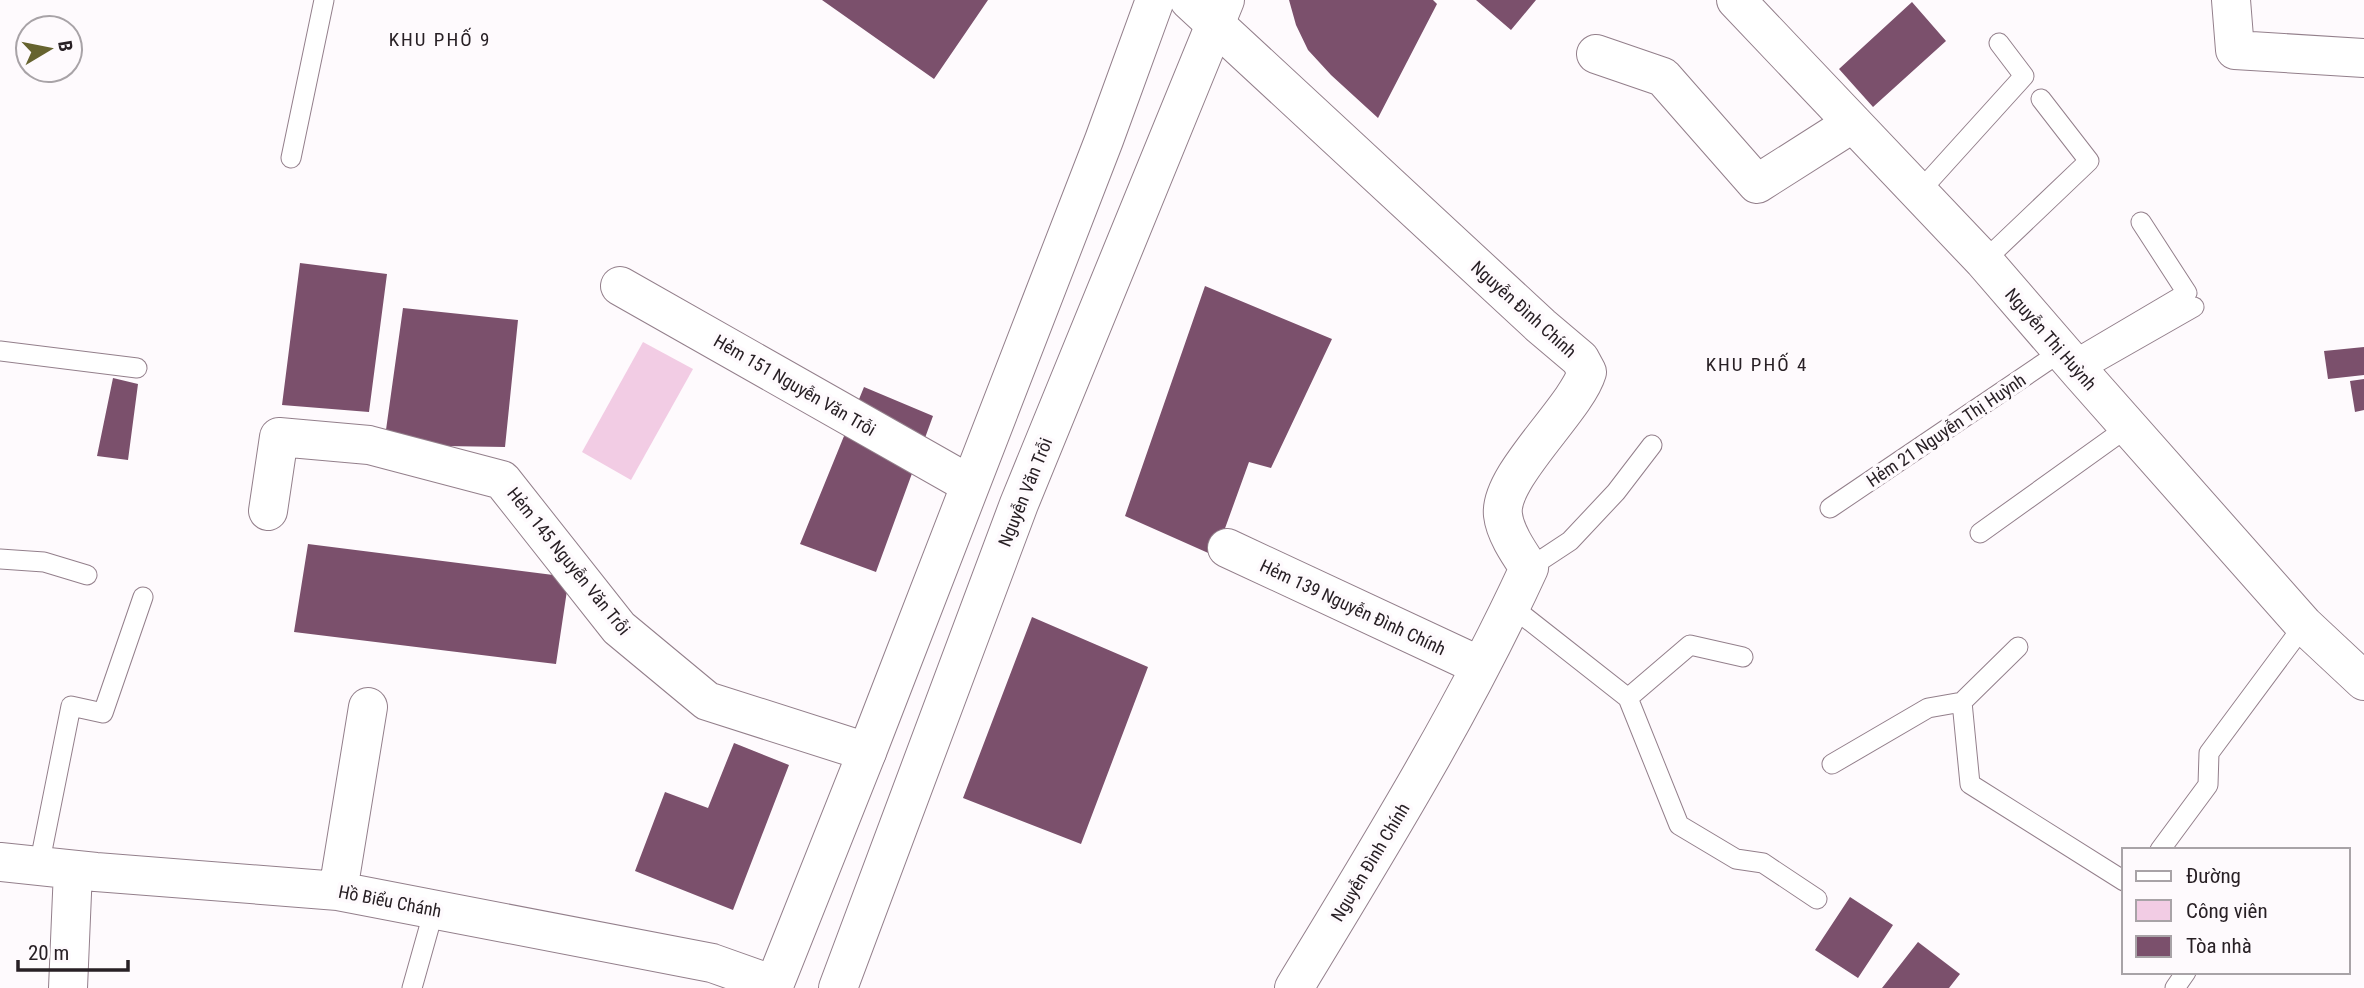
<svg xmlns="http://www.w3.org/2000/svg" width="2364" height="988" font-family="'Roboto Condensed',sans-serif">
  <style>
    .green { fill: #f2cce4 }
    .building { fill: #7b506c }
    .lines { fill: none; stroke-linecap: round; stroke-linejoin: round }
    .lane-casing { stroke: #937f8b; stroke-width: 21 }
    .street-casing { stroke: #937f8b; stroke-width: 40 }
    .primary-casing { stroke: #937f8b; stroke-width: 40 }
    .lane { stroke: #fff; stroke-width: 19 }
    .street { stroke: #fff; stroke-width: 38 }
    .primary { stroke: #fff; stroke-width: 38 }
    .labels { text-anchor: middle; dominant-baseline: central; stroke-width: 7; stroke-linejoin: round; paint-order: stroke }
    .street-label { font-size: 18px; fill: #282025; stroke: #fefafd }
    .neighbourhood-label { font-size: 19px; letter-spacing: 2px; fill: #282025; stroke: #fefafd }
  </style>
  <rect width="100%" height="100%" fill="#fefafd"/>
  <!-- green -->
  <path class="green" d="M643 342 693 369 631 480 582 452Z"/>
  <!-- building -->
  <path class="building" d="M822 0H988L934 79Z
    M1289 0H1433L1437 4 1378 118 1331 75 1308 50 1296 25Z
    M1476 0H1536L1511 30Z
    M1912 2 1946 41 1873 107 1839 69Z
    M300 263 387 274 369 412 282 405Z
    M1205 286 1332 339 1271 468 1249 462 1215 556 1125 516Z
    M403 308 518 320 505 447 445 446 385 437Z
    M2364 347V375L2328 379 2324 351Z
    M113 378 138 384 128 460 97 456Z
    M2364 379V410L2355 412 2350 381Z
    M864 387 933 416 876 572 800 544Z
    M308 544 569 577 556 664 294 632Z
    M1032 617 1148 667 1081 844 963 798Z
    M734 743 789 765 733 910 635 871 665 792 708 808Z
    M1850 897 1893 925 1858 978 1815 950Z
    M1918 942 1960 974 1949 988H1882Z"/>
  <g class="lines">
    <!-- lane casing -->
    <g class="lane-casing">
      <path id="lane" d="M291 158 324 0
        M1919 192 2024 76 1999 43
        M1984 261 2089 161 2041 99
        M0 351 137 368
        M2070 362 2187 293 2141 222
        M2080 372 2194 307
        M1830 508 2062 351
        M1980 533 2128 427
        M0 559 44 562 87 575
        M1529 568 1570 541 1616 492 1652 445
        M1511 606 1628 698 1679 825 1736 859 1763 863 1817 899
        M1628 698 1690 645 1743 657
        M1962 702 1970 784 2124 881
        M1832 764 1928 708 1962 702 2018 647
        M2160 850 2208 785 2209 753 2304 625
        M39 866 71 706 103 713 143 597
        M412 988 434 910
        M2175 988 2186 972"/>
    </g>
    <!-- street casing -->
    <g class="street-casing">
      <path id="street" d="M1189 0 1541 326 1580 359 1587 372C1576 409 1498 477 1503 515 1505 533 1519 553 1529 568 1462 714 1377 851 1294 988
        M1736 0 1984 261 2080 372 2304 625 2364 681
        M2231 0 2235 50 2364 58
        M1596 54 1663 77 1757 184 1853 123
        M620 286 969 484
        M268 511 279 437 369 445 502 480 619 628 707 701 867 752
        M1227 548 1480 666
        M0 862 96 872 338 891 712 963 774 985
        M338 891 368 707
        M68 988 73 870"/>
    </g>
    <!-- primary casing -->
    <g class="primary-casing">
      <path id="primary" d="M773 988 867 752 1104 140 1155 0
        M838 988 1019 504 1225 0"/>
    </g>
    <!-- lane -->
    <use href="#lane" class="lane"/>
    <!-- street -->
    <use href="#street" class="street"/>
    <!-- primary -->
    <use href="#primary" class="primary"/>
  </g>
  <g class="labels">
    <!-- street labels -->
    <g class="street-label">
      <text transform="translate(1524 309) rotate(42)">Nguyễn Đình Chính</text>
      <text transform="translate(2051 339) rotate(49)">Nguyễn Thị Huỳnh</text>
      <text transform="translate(795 385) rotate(30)">Hẻm 151 Nguyễn Văn Trỗi</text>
      <text transform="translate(1946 430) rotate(-34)">Hẻm 21 Nguyễn Thị Huỳnh</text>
      <text transform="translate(1025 492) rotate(-68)">Nguyễn Văn Trỗi</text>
      <text transform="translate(569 561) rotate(51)">Hẻm 145 Nguyễn Văn Trỗi</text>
      <text transform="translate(1353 607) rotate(25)">Hẻm 139 Nguyễn Đình Chính</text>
      <text transform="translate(1370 862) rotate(-59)">Nguyễn Đình Chính</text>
      <text transform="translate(390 901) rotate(11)">Hồ Biểu Chánh</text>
    </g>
    <!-- neighbourhood labels -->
    <g class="neighbourhood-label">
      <text x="440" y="39">KHU PHỐ 9</text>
      <text x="1757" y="364">KHU PHỐ 4</text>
    </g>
  </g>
  <!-- legend -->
  <rect x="2122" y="848" width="228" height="126" fill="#fefafd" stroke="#a8a3a7" stroke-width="2"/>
  <rect x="2136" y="871" width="35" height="10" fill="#ffffff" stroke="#a8a3a7" stroke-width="2"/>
  <text x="2186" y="883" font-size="21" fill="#282025">Đường</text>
  <rect x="2136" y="900" width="35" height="21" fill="#f2cce4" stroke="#a8a3a7" stroke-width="2"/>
  <text x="2186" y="918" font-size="21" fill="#282025">Công viên</text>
  <rect x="2136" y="936" width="35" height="21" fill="#7b506c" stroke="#a8a3a7" stroke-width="2"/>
  <text x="2186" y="953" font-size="21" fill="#282025">Tòa nhà</text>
  <!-- north arrow -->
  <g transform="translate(49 49) rotate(80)"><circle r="33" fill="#fefafd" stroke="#a8a3a7" stroke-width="2"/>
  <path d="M0-5L12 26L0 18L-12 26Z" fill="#66632f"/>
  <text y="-10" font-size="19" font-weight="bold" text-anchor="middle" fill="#282025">B</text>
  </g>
  <!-- scale -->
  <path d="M18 960v10h110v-10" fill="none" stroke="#282025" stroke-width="3.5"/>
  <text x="28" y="960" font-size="21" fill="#282025" stroke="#fefafd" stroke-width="5" paint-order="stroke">20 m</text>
</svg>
